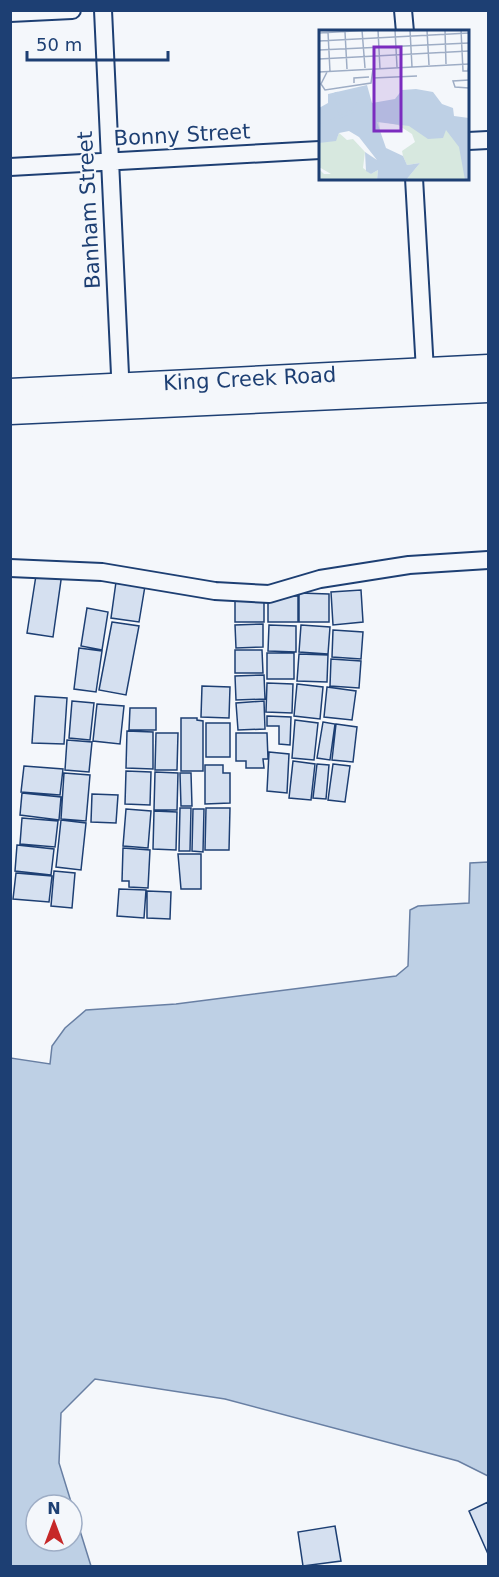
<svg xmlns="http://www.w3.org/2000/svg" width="499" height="1577" font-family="'DejaVu Sans',sans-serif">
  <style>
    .water { fill: #bed0e5; stroke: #687fa3; stroke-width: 1.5 }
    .building { fill: #d5e0f0; stroke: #1d3f73; stroke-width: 1.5 }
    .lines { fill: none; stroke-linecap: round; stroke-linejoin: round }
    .street-casing { stroke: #1d3f73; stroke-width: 20 }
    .secondary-casing { stroke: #1d3f73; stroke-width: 27 }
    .street { stroke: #f4f7fb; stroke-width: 16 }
    .secondary { stroke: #f4f7fb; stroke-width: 24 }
    .labels { text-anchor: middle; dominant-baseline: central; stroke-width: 4.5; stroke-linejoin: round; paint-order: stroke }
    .street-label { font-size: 21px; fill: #1d3f73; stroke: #f4f7fb }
    .inset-river { fill: none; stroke: #bed0e5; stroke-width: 3 }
    .inset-road { fill: none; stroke: #9eadc5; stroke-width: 1.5 }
    .view { fill: #7b2cbf; fill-opacity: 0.15; stroke: #7b2cbf; stroke-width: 3 }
    .inset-edge { fill: none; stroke: #1d3f73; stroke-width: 3 }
  </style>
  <rect width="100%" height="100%" fill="#f4f7fb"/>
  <!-- water -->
  <path class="water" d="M488 862V1476L458 1461 225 1399 95 1379 61 1413 59 1463 72 1505H36V1541H72V1505L91 1566H11V1058L50 1064 52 1046 65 1028 86 1010 176 1004 396 976 408 966 410 910 418 906 469 903 470 863Z"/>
  <!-- building -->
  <path class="building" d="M37 569 62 573 53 637 27 633Z
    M116 582 145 586 139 622 111 618Z
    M361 590 363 622 333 625 331 592Z
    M299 593 329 594V622H299Z
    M235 596H264V622H235Z
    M268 596H298V622H268Z
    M87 608 108 612 102 650 81 646Z
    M112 622 139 626 126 695 99 690Z
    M263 624V647L236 648 235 625Z
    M269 625 296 626V652L268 651Z
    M301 625 330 627 328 654 299 652Z
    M333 630 363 632 361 659 332 657Z
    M79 648 102 651 96 692 74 689Z
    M235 650H262L263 673H235Z
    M267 653H294V679H267Z
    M299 654 328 655 327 682 297 681Z
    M331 659 361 661 359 688 330 686Z
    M264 675 265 699 236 700 235 676Z
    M267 683 293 684 292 713 266 712Z
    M297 684 323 687 320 719 294 716Z
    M202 686 230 687 229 718 201 717Z
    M327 687 356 691 352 720 324 717Z
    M35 696 67 698 64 744 32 743Z
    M72 701 94 703 90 740 69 738Z
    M264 701 265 729 238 730 236 703Z
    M97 704 124 706 120 744 93 741Z
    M130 708H156V730H129Z
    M267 716 291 717 290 745 279 744V726H267Z
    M181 718H197V720L203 721V771H181Z
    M295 720 318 723 314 760 292 758Z
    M323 722 335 724 330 760 317 758Z
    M206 723H230V757H206Z
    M336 724 357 727 353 762 332 760Z
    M127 731 153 732V769L126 768Z
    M156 733H178L177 770H155Z
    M236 733H267L268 759H263L264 768H246V761H236Z
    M67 740 92 742 89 772 65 770Z
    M269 752 289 754 287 793 267 791Z
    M293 761 315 764 311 800 289 798Z
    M317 764 329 765 326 799 313 798Z
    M333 764 350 766 345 802 328 800Z
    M205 765H223V773H230V803L205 804Z
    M24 766 63 769 60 795 21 792Z
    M126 771 151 772 150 805 125 804Z
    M155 772 178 773 177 810H154Z
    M64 773 90 775 86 821 61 819Z
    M180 773H191L192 806H181Z
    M22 793 61 797 59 820 20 815Z
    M92 794 118 795 116 823 91 822Z
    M180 808H191L190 851H179Z
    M206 808H230L229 850H205Z
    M126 809 151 811 148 848 123 846Z
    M193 809H204L203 852 192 851Z
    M154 811 177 812 176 850 153 849Z
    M22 818 58 821 55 847 20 844Z
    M61 820 86 823 81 870 56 867Z
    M17 845 54 849 51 875 15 871Z
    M123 848 150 850 148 888 129 887V881H122Z
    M178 854H201V889H181Z
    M54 871 75 873 72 908 51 906Z
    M16 873 52 876 49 902 13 899Z
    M119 889 146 890 144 918 117 916Z
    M147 891 171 892 170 919 147 918Z
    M488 1502V1554L469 1511Z
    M335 1526 341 1561 303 1566 298 1532Z"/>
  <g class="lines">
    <!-- street casing -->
    <g class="street-casing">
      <path id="street" d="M103 10 121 396
        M403 10 405 32
        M10 13 72 10
        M468 141 488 140
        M10 167 320 150
        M414 178 425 371
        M10 568 102 572 215 591 269 594 320 579 409 565 488 560"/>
    </g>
    <!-- secondary casing -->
    <g class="secondary-casing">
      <g id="secondary">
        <path id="s1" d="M10 391 488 367"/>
        <path d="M10 412 488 390"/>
      </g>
    </g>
    <!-- street -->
    <use href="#street" class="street"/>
    <!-- secondary -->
    <use href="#secondary" class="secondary"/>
  </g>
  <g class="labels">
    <!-- street labels -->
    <g class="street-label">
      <text transform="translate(182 135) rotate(-3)">Bonny Street</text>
      <text transform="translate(89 210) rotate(-93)">Banham Street</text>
      <text stroke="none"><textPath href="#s1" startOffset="240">King Creek Road</textPath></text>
    </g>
  </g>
  <!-- overview -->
  <g transform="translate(319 30)">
    <rect width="150" height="150" fill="#f4f7fb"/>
    <path d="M53 89 126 96 150 126V150H87L101 133 88 135 84 126 83 121 96 112 93 104 79 95 60 91 62 108ZM20 103 28 110 34 109 46 122 44 138 52 144 59 140 58 150H0V139L5 144H12L0 137V113L18 108Z" fill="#d7e8df"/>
    <path d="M48 55 53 73 76 69 83 60 97 59 114 62 123 74 134 78 135 86 150 88V150H146L140 117 127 100 124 108 109 109 90 96 58 92 67 118 84 126 88 135 101 133 87 150H58L59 140 52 144 47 141 46 122 58 130 40 107 30 101 20 103 17 111 0 113V78L9 73V64Z" fill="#bed0e5"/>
    <path class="inset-river" d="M17 62 21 85M0 96 34 81 41 70V57"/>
    <path class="inset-road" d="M43 0 46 38M59 0 61 39M76 0 78 37M91 0 93 37M108 0 110 35M126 0 127 34M142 0 144 41H149L150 36M9 2 11 42M26 2 28 39M0 3 53 0M0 11 150 3M0 20 150 13M0 29 150 21M0 42 150 34M8 42 2 54 6 60 52 53 54 39M54 48 98 46M150 50 134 51 136 57 150 58M35 53V48L50 47"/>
    <path class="view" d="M55 17H82V101H55Z"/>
    <rect width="150" height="150" class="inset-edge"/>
  </g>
  <!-- border -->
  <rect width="499" height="1577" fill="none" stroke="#1d3f73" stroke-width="24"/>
  <!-- north arrow -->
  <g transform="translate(54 1523)"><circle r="28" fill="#f4f7fb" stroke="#9eadc5" stroke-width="1.5"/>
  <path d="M0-4.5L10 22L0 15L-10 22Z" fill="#c62828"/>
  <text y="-9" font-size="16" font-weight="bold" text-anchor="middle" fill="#1d3f73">N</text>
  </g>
  <!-- scale -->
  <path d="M27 51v9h141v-9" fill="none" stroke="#1d3f73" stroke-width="3"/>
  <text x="36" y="51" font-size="18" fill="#1d3f73" stroke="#f4f7fb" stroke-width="4.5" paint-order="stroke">50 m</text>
</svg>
